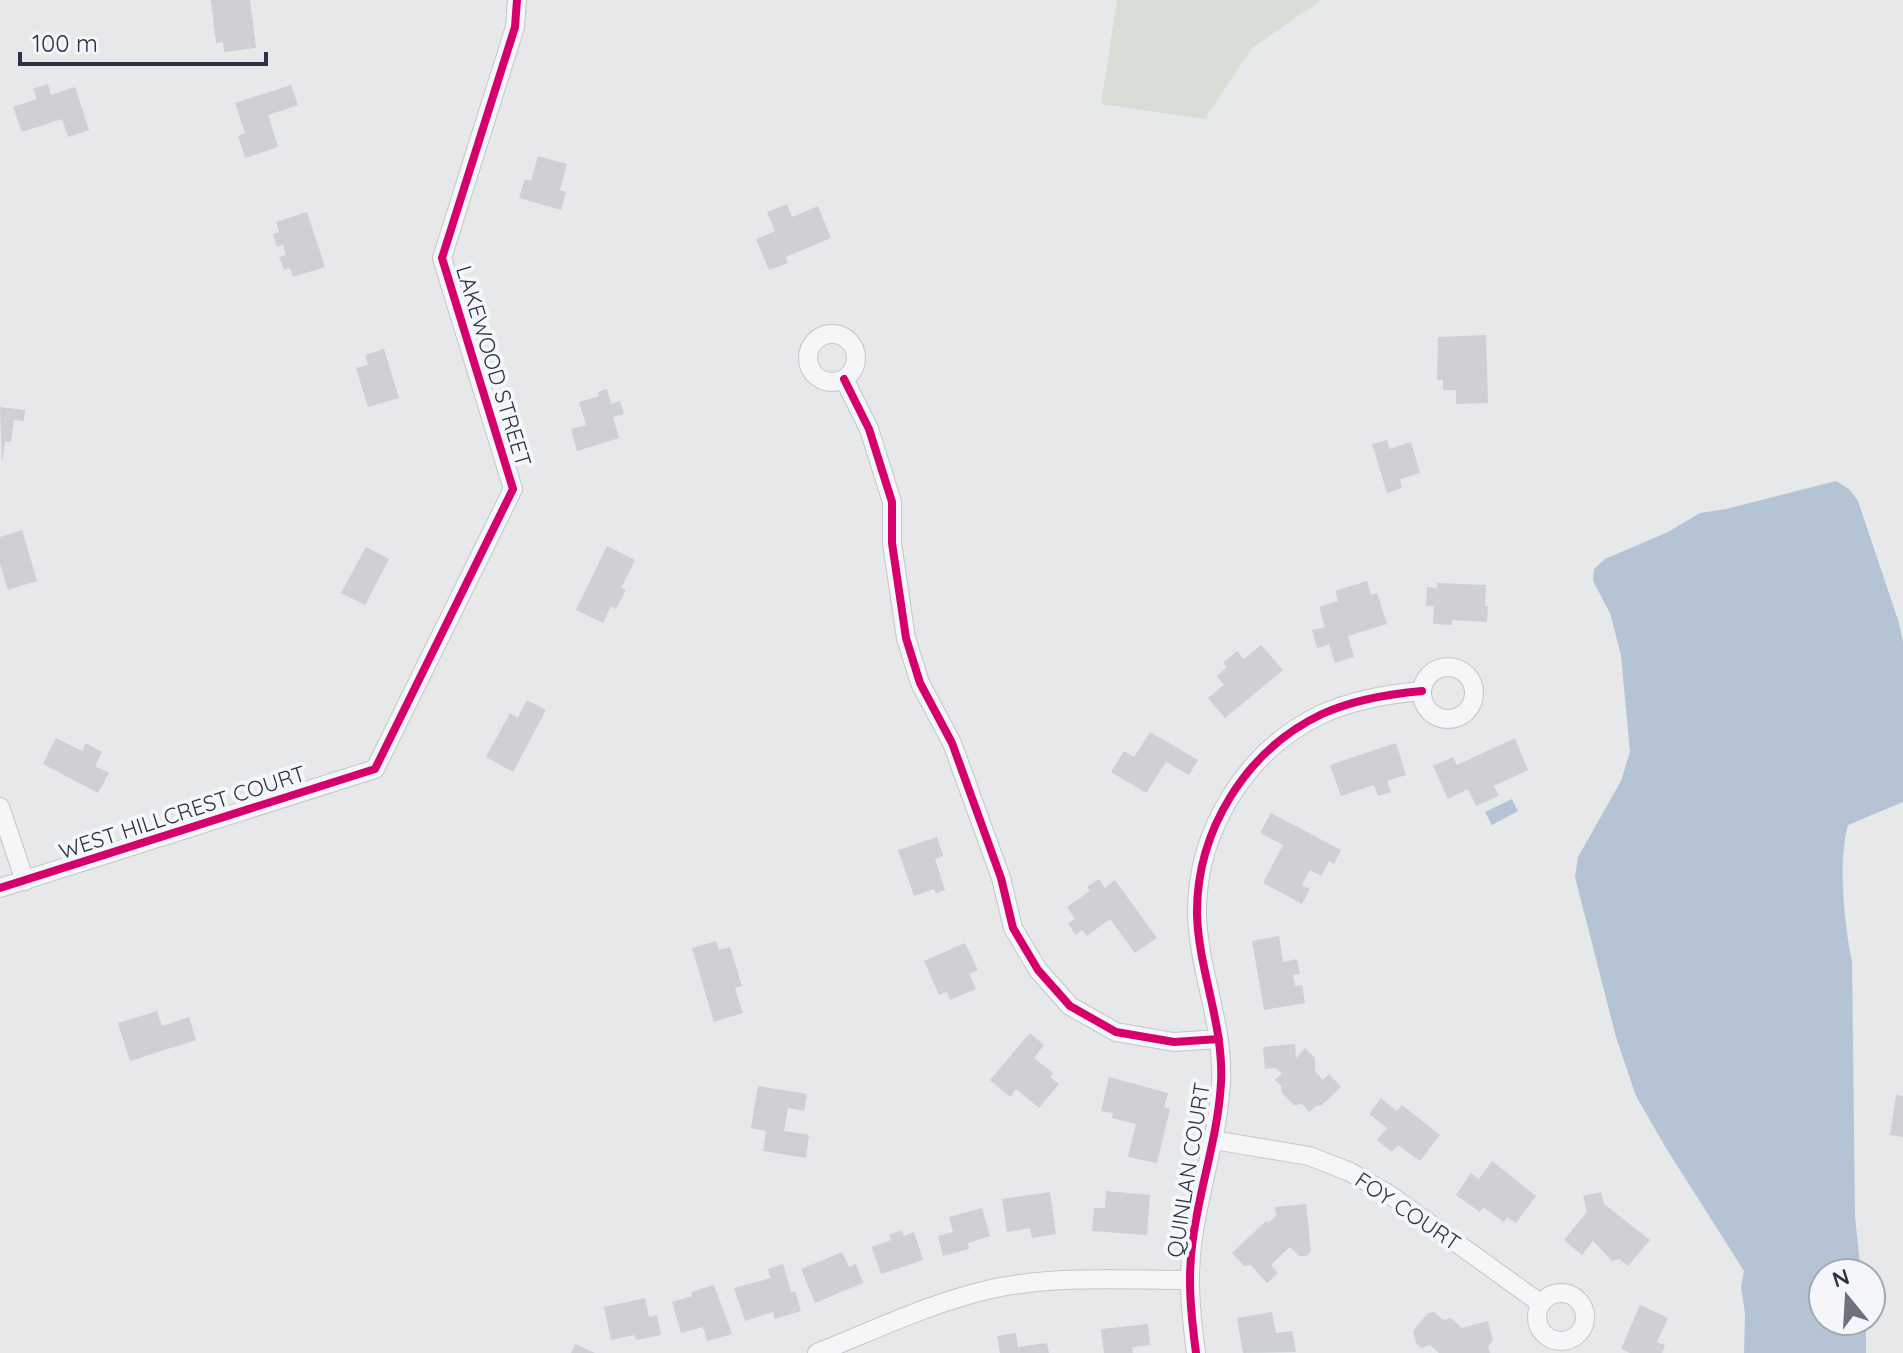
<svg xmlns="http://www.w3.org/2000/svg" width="1903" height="1353" font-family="Quicksand,sans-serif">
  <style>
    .green { fill: #d6ded6 }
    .water { fill: #b4c4d5 }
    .building { fill: #ced0d3 }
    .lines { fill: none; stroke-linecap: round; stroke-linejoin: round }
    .minor-casing { stroke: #c4c6c8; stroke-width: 20 }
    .minor { stroke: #f5f6f7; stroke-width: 18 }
    .cycleway-casing { stroke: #f4f6f9; stroke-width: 13 }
    .cycleway { stroke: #d6006c; stroke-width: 8 }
    .labels { text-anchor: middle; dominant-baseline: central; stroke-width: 8; stroke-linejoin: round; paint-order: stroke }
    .street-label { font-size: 22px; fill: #2b3445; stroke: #f4f6f9 }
  </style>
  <rect width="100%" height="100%" fill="#e6e8ea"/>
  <!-- green -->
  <path class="green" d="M1117 0H1321L1251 49 1205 119 1101 104Z"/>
  <!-- water -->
  <path class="water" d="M1836 481 1849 489 1858 501 1899 623 1903 642V802L1848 825C1838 859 1844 925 1852 961L1855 1217 1861 1273H1823V1321H1866V1353H1744L1745 1313 1741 1287 1744 1271 1666 1148 1636 1096 1616 1037 1575 877 1578 857 1621 781 1630 752 1621 655 1610 613 1593 581 1594 569 1605 559 1668 532 1700 513 1726 509Z
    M1512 799 1518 811 1492 825 1485 812Z"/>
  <!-- building -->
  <path class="building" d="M211 0H250L256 48 224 52 223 42 216 43Z
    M48 84 51 95 75 87 89 130 68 137 62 119 22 132 13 107 37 99 33 89Z
    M291 85 298 105 268 115 278 147 245 158 238 136 245 133 235 103Z
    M538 156 567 164 560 190 566 192 561 210 519 198 525 179 531 181Z
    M787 204 792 217 818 206 831 238 786 257 788 263 769 270 756 239 775 231 767 212Z
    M307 212 325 267 293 277 290 268 284 270 279 257 286 255 283 245 277 247 273 234 279 232 276 222Z
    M1486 335 1488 403 1456 404V390H1443V380H1437L1438 337Z
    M384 349 399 398 368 407 356 368 368 365 365 355Z
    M607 389 611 404 620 401 624 414 613 417 619 438 577 451 571 429 586 425 579 402 599 396 598 392Z
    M0 407 25 410 24 421 14 420 11 442H5L2 464Z
    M1387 440 1390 449 1411 442 1420 473 1400 479 1402 488 1387 493 1372 444Z
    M22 530 37 581 8 590 0 564V537Z
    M607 546 635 560 621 588 626 590 616 609 611 606 603 623 576 610Z
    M366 547 389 559 365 605 341 593Z
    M1367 581 1371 595 1377 593 1387 624 1348 636 1354 657 1335 663 1329 644 1317 648 1312 630 1325 627 1319 607 1338 601 1335 591Z
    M1437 583 1486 585 1485 606H1488L1487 622 1452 620V625L1433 624 1434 606H1426L1427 587 1437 588Z
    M1261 645 1283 670 1225 718 1208 698 1224 685 1217 676 1227 667 1223 663 1237 651 1244 659Z
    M527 700 546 710 513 772 486 757 510 713 518 718Z
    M1150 732 1198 760 1189 775 1166 762 1146 793 1111 772 1124 751 1134 757Z
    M56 738 82 751 86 743 102 752 95 766 109 773 98 793 43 764Z
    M1515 738 1528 770 1494 786 1499 796 1476 806 1468 789 1448 799 1433 766 1453 757 1457 765Z
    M1396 743 1406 775 1387 781 1391 792 1378 796 1374 785 1341 796 1330 765Z
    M1271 813 1341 850 1334 864 1329 861 1321 876 1310 870 1302 885 1310 889 1302 904 1263 883 1283 845 1260 833Z
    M937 837 943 856 935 859 945 890 936 893 934 889 914 896 898 850Z
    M1099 879 1105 888 1115 880 1157 938 1135 953 1110 919 1087 936 1082 930 1076 935 1068 924 1075 919 1067 907 1090 891 1087 887Z
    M1279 936 1283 962 1297 959 1300 974 1293 975 1295 986 1302 985 1305 1003 1264 1010 1252 941Z
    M716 941 719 950 730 947 742 986 735 988 743 1013 714 1022 692 948Z
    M965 943 978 970 969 974 976 989 950 1000 947 992 939 995 924 961Z
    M157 1011 162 1026 189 1017 196 1040 130 1061 118 1023Z
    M1030 1033 1044 1045 1034 1058 1053 1073 1050 1077 1059 1084 1039 1108 1016 1089 1010 1097 990 1080Z
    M1295 1044 1296 1058 1305 1048 1315 1058V1071L1323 1080 1329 1074 1341 1087 1322 1105 1316 1106 1309 1112 1302 1104 1294 1105 1282 1093 1281 1086 1275 1080 1282 1074 1276 1068 1265 1069 1263 1047Z
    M1109 1077 1168 1093 1164 1107 1170 1109 1157 1163 1128 1157 1136 1124 1112 1118 1113 1113 1101 1111Z
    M758 1086 807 1094 804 1111 788 1108 784 1131 809 1135 806 1158 763 1151 766 1131 751 1128Z
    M1896 1095 1903 1096V1137L1890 1135Z
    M1381 1098 1397 1111 1402 1105 1440 1135 1420 1161 1398 1145 1392 1152 1377 1140 1387 1128 1369 1114Z
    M1492 1161 1536 1196 1516 1223 1507 1217 1504 1222 1483 1207 1480 1212 1456 1195 1471 1173 1479 1179Z
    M1106 1191 1150 1195 1147 1235 1092 1231 1094 1208H1105Z
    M1050 1192 1056 1234 1032 1238 1030 1228 1007 1232 1002 1199Z
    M1601 1192 1604 1204 1650 1240 1628 1266 1619 1259 1612 1261 1593 1241 1582 1255 1564 1240 1587 1212 1583 1196Z
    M1306 1204 1311 1251 1306 1256H1299L1290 1247 1271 1265 1278 1273 1267 1283 1251 1265 1244 1266 1232 1253 1266 1221 1268 1223 1276 1216 1275 1207Z
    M982 1208 990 1236 968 1243 969 1249 943 1256 938 1236 953 1232 949 1217Z
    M902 1230 904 1236 914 1232 923 1260 881 1274 872 1247 891 1240 889 1235Z
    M842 1252 849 1267 856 1264 863 1283 815 1303 801 1269Z
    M783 1264 791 1292 795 1291 801 1311 775 1319 773 1312 745 1321 734 1288 771 1278 768 1269Z
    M714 1285 732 1334 707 1341 703 1327 681 1333 672 1302 692 1296 691 1292Z
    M645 1298 649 1317 657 1315 661 1335 636 1340 634 1335 611 1340 604 1307Z
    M1640 1305 1668 1318 1657 1342 1665 1345 1662 1353H1630L1621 1349Z
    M1272 1312 1276 1333 1292 1331 1296 1352 1243 1353 1237 1318Z
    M1434 1312 1443 1320 1451 1318 1462 1328 1488 1321 1493 1341 1488 1346 1490 1353H1439L1430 1345 1421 1348 1416 1343 1413 1331 1428 1313Z
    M1148 1324 1150 1345 1132 1347 1133 1353H1104L1101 1329Z
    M1016 1333 1018 1347 1047 1343 1049 1353H1000L997 1336Z
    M575 1344 595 1353H571Z"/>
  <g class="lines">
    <!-- minor casing -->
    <g class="minor-casing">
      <path id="minor" d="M808 358a24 24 0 1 1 48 0a24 24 0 1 1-48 0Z
        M844 379 869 429 892 502V543L906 638 920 683 952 743 1001 878 1013 928 1038 970 1070 1006 1116 1032 1174 1042 1219 1039
        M1422 693a26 26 0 1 1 52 0a26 26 0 1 1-52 0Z
        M0 807 25 881
        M0 888 375 769 513 489 442 258 515 27 517 0
        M1214 1140 1309 1156 1350 1172 1390 1195 1540 1303
        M1537 1317a24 24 0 1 1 48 0a24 24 0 1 1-48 0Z
        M817 1353C875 1330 930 1303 991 1289 1056 1275 1123 1280 1189 1280
        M1196 1353C1191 1314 1187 1277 1193 1238 1200 1186 1218 1136 1221 1083 1224 1025 1199 972 1197 915 1196 831 1246 750 1322 714 1353 700 1388 694 1422 691"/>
    </g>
    <!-- minor -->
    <use href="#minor" class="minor"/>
    <!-- cycleway casing -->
    <g class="cycleway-casing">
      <path id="cycleway" d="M844 379 869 429 892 502V543L906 638 920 683 952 743 1001 878 1013 928 1038 970 1070 1006 1116 1032 1174 1042 1219 1039
        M0 888 375 769 513 489 442 258 515 27 517 0
        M1196 1353C1191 1314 1187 1277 1193 1238 1200 1186 1218 1136 1221 1083 1224 1025 1199 972 1197 915 1196 831 1246 750 1322 714 1353 700 1388 694 1422 691"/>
    </g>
    <!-- cycleway -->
    <use href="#cycleway" class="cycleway"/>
  </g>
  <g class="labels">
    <!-- street labels -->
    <g class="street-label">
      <text transform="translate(494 366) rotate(73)">LAKEWOOD STREET</text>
      <text transform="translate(182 812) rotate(-18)">WEST HILLCREST COURT</text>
      <text transform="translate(1188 1170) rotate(-81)">QUINLAN COURT</text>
      <text transform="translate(1408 1211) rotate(34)">FOY COURT</text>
    </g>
  </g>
  <!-- north arrow -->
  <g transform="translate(1847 1297) rotate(342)"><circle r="38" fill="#f4f6f9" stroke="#a4a8b1" stroke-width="2"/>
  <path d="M0-6L14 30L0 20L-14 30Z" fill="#6c737f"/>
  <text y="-12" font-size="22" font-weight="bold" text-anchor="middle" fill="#2b3445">N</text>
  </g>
  <!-- scale -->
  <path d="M20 52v12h246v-12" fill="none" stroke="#2b3445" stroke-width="4"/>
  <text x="32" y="52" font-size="24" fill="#2b3445" stroke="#f4f6f9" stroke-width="6" paint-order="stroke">100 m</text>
</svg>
